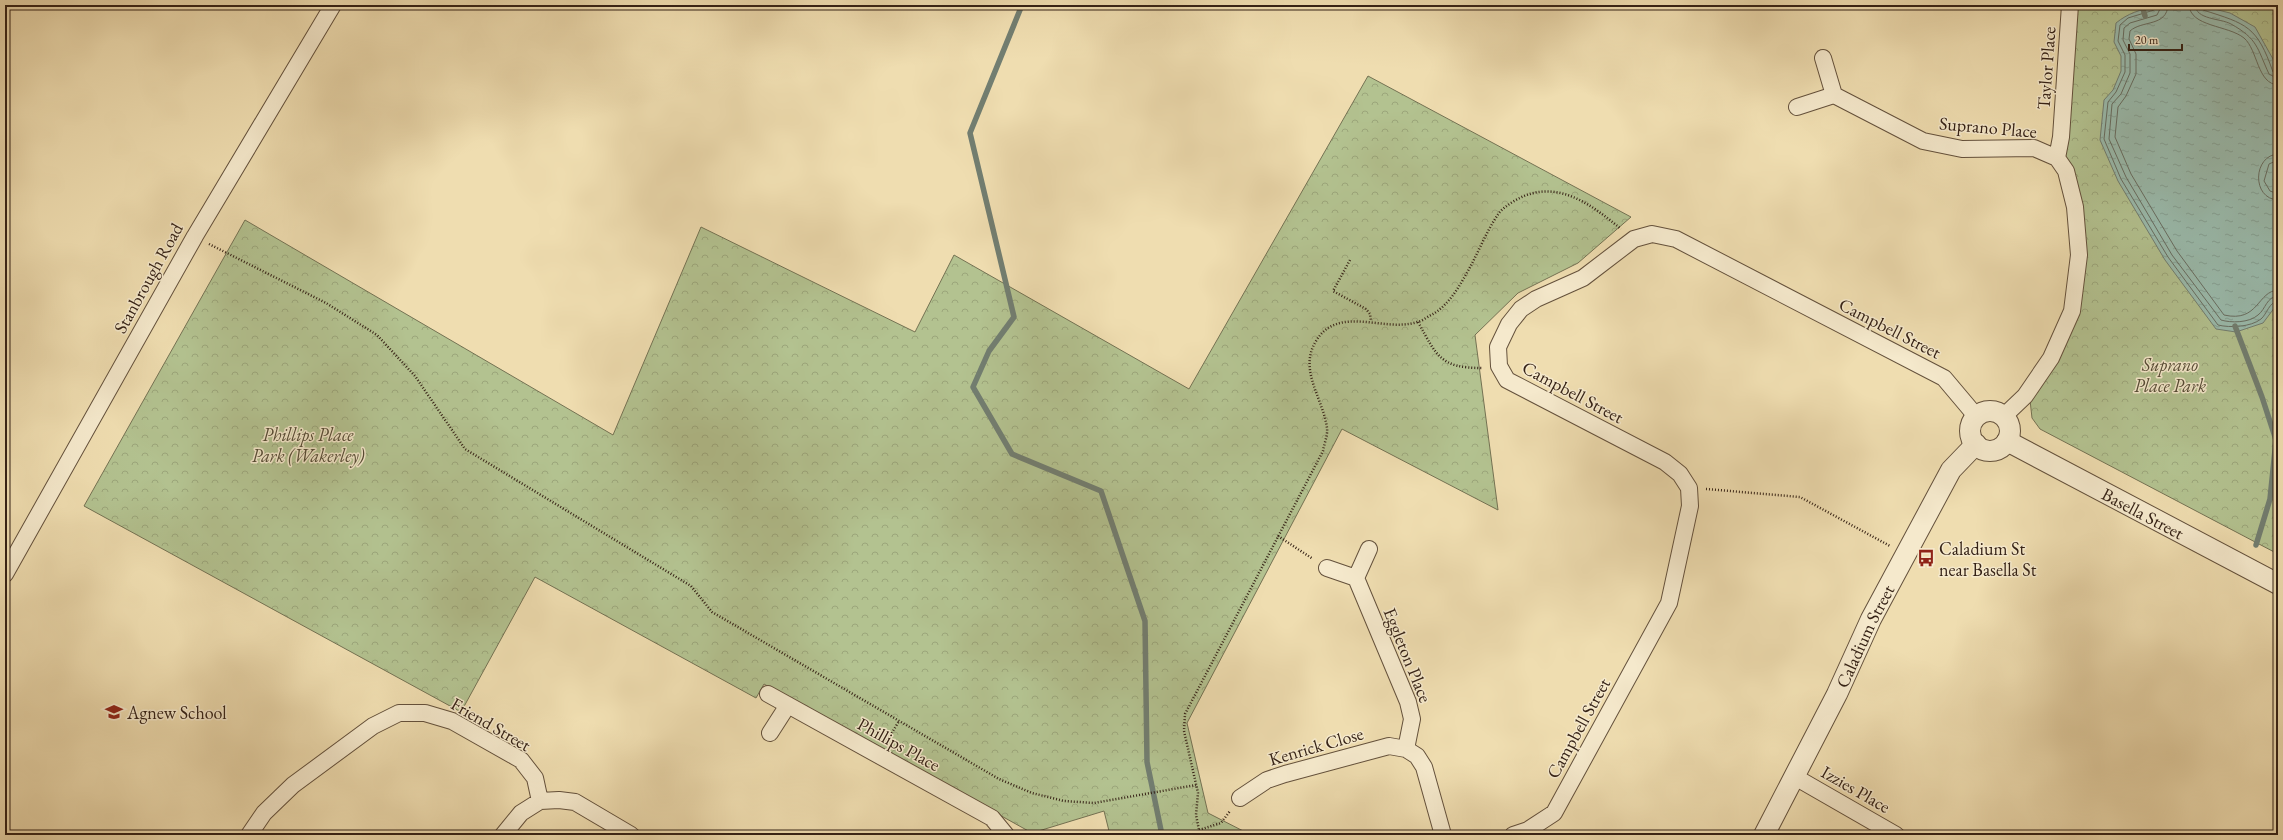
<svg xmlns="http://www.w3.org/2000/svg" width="2283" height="840" font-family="'EB Garamond',serif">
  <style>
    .forest { fill: url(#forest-crowns); stroke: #747253 }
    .water { fill: url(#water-ripples); stroke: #727e71 }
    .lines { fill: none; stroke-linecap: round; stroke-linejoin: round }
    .shore { stroke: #686e62; stroke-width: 1 }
    .stream { stroke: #727e71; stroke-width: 5.5 }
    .minor-casing { stroke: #64513c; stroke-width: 18 }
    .tertiary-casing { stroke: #64513c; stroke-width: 22 }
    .path { stroke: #352216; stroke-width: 2.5; stroke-dasharray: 1 2; stroke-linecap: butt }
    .minor { stroke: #f5e9cc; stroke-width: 16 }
    .tertiary { stroke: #f5e9cc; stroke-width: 20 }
    .labels { text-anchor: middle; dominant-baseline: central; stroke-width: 3; stroke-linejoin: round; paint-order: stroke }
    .street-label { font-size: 18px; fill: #352216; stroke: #f5e9cc }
    .park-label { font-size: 18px; font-style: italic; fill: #544a34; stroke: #f5e9cc }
    .poi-label { font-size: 18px; fill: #352216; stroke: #f5e9cc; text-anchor: start }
  </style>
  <defs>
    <pattern id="forest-crowns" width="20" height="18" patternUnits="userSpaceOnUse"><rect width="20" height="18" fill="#b3c290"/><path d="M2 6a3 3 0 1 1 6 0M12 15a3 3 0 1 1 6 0" fill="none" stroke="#9ba67b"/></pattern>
    <pattern id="water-ripples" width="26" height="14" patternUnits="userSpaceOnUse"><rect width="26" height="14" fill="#9abbad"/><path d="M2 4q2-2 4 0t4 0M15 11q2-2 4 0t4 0" fill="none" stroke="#85a094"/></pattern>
  </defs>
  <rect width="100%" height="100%" fill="#efddb0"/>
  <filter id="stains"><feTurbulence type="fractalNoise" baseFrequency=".005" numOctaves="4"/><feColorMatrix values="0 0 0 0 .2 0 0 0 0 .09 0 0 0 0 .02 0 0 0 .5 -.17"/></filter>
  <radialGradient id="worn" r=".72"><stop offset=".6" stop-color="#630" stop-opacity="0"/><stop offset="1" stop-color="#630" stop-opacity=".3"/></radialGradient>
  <!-- forest -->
  <path class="forest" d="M2073 5H2278V554L2040 429 2032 418 2030 400 2079 313 2065 158Z
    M1368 76 1631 217 1578 263 1518 293 1475 335 1498 510 1342 429 1187 723 1208 813 1251 835H1110L1104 811 1032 833 764 684 756 698 535 577 461 712 84 506 245 220 613 435 701 227 915 332 954 255 1189 389Z"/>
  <!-- water -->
  <path class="water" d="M2198 5 2230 13 2255 27 2273 59 2278 77V164L2273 180 2278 186V303L2263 323 2236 332 2216 329 2165 260 2118 181 2100 140 2104 100 2113 90 2121 71V56L2114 42 2116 23C2139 4 2169 6 2198 5Z"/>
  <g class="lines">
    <!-- shore -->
    <path class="shore" d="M2156 5 2154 10 2128 18 2120 25 2118 41 2125 55V72L2116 92 2108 102 2104 139 2121 179 2168 257 2218 325C2230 328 2251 327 2261 319 2267 314 2269 302 2278 301
      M2162 5 2157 15 2130 23 2124 28 2123 40 2130 54V73L2121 94 2112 104 2109 139 2126 177 2172 255 2221 320C2231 323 2249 323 2258 315 2266 309 2266 297 2278 296
      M2168 5C2167 27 2142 20 2130 31L2129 39 2136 54V74L2126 96 2118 107 2115 137 2131 174 2177 251 2224 315C2259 323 2257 291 2278 290
      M2189 5C2190 27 2228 25 2244 38 2258 50 2257 84 2278 85
      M2195 5C2196 20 2220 18 2231 24 2258 39 2257 48 2269 74L2278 79
      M2200 5 2203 10C2247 24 2257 26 2273 72L2278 74
      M2278 154C2253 155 2251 199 2278 200
      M2278 160 2269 164 2264 181 2270 191 2278 194"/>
    <!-- stream -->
    <path class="stream" d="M1022 5 970 133 1014 317 989 351 973 387 1012 454 1101 491 1145 621 1147 762 1162 835
      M2142 5 2145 16
      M2235 326 2262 397 2276 440 2270 499 2256 545"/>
    <!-- minor casing -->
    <g class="minor-casing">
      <path id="minor" d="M1834 95 1923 141 1962 149 2034 148 2057 158 2066 171 2075 207 2079 255 2072 311 2051 358 2025 396 2004 416
        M1797 107 1834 95 1823 58
        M2057 158 2061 137 2070 5
        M1327 568 1356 578 1369 549
        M5 574 195 236 333 5
        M1356 578 1408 702 1412 719 1406 749 1417 756 1424 767 1443 835
        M768 694 992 818 1006 835
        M770 733 788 705
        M1795 777 1896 835
        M1240 798 1267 780 1285 774 1389 746 1406 749
        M249 835 264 813 293 785 373 726 399 713H425L452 721 521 760 535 778 540 801 559 800 575 802 631 835
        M503 835 521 813 540 801
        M1513 835 1528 830 1554 813 1669 603 1690 506 1689 488 1680 474 1665 462 1507 380 1499 366 1498 347 1509 324 1521 309 1536 299 1583 278 1634 239 1652 234 1676 239 1944 378 1976 416"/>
    </g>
    <!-- tertiary casing -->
    <g class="tertiary-casing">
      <g id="tertiary">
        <circle cx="1990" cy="431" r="20"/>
        <path id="s1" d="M2007 441 2278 584"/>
        <path id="s2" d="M1764 835 1837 694 1871 619 1951 470 1976 444"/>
      </g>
    </g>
    <!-- path -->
    <path class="path" d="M209 244 326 303 377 335 415 376 465 449 691 586 712 612 999 779 1032 793 1064 801 1094 803 1196 785
      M1350 260 1333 291 1366 309 1370 314 1371 321
      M1418 322C1437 356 1440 368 1482 368
      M1706 489 1800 497 1890 546
      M1278 536 1313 559
      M887 741 899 721
      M1199 830 1221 823 1230 811
      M1200 835 1196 815 1198 793 1184 731 1185 714 1323 451C1324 444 1328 435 1327 428 1323 398 1298 370 1316 341 1338 304 1385 333 1417 322 1423 321 1428 316 1433 314 1450 304 1460 285 1469 269 1479 251 1487 230 1499 213 1505 206 1515 200 1524 196 1561 181 1593 206 1621 229"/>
    <!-- minor -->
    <use href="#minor" class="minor"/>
    <!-- tertiary -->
    <use href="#tertiary" class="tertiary"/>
  </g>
  <!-- icons -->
  <defs>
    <g id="bus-bare" transform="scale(1.38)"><path d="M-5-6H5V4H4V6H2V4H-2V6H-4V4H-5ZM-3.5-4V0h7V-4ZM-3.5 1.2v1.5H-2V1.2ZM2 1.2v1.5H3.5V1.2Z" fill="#8f2418" stroke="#f5e9cc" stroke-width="2.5" paint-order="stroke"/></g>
    <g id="school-bare" transform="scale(1.38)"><path d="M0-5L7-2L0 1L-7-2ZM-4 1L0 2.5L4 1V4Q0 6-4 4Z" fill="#8f2418" stroke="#f5e9cc" stroke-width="2.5" paint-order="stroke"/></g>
  </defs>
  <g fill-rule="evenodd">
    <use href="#bus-bare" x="1926" y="558"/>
    <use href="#school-bare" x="114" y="712"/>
  </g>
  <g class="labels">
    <!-- street labels -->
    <g class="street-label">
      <text transform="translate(2046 68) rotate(-86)">Taylor Place</text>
      <text transform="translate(1988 127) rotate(5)">Suprano Place</text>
      <text transform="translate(148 278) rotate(-61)">Stanbrough Road</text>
      <text transform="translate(1890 328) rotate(27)">Campbell Street</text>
      <text transform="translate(1573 392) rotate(28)">Campbell Street</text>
      <text stroke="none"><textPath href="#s1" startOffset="154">Basella Street</textPath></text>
      <text stroke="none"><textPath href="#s2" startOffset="223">Caladium Street</textPath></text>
      <text transform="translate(1408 655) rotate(68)">Eggleton Place</text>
      <text transform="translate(491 724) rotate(30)">Friend Street</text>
      <text transform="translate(1578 728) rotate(-61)">Campbell Street</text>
      <text transform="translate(899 744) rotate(29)">Phillips Place</text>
      <text transform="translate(1316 746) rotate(-16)">Kenrick Close</text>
      <text transform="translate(1856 789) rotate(30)">Izzies Place</text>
    </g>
    <!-- park labels -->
    <g class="park-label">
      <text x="2170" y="364">Suprano<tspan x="2170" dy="21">Place Park</tspan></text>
      <text x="308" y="434">Phillips Place<tspan x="308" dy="21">Park (Wakerley)</tspan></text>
    </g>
    <!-- poi labels -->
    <g class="poi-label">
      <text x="1939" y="548">Caladium St<tspan x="1939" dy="21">near Basella St</tspan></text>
      <text x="127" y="712">Agnew School</text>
    </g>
  </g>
  <!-- margin -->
  <rect width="2283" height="840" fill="none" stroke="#efddb0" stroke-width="20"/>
  <rect x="6" y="6" width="2271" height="828" fill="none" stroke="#352216" stroke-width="2"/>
  <rect x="10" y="10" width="2263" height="820" fill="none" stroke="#352216"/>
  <!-- scale -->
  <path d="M2129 44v6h53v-6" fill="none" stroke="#352216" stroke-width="2"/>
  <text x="2135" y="44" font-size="12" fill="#352216" stroke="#f5e9cc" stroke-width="3" paint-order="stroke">20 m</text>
  <rect width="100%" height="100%" filter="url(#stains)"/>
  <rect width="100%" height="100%" fill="url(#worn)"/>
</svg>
